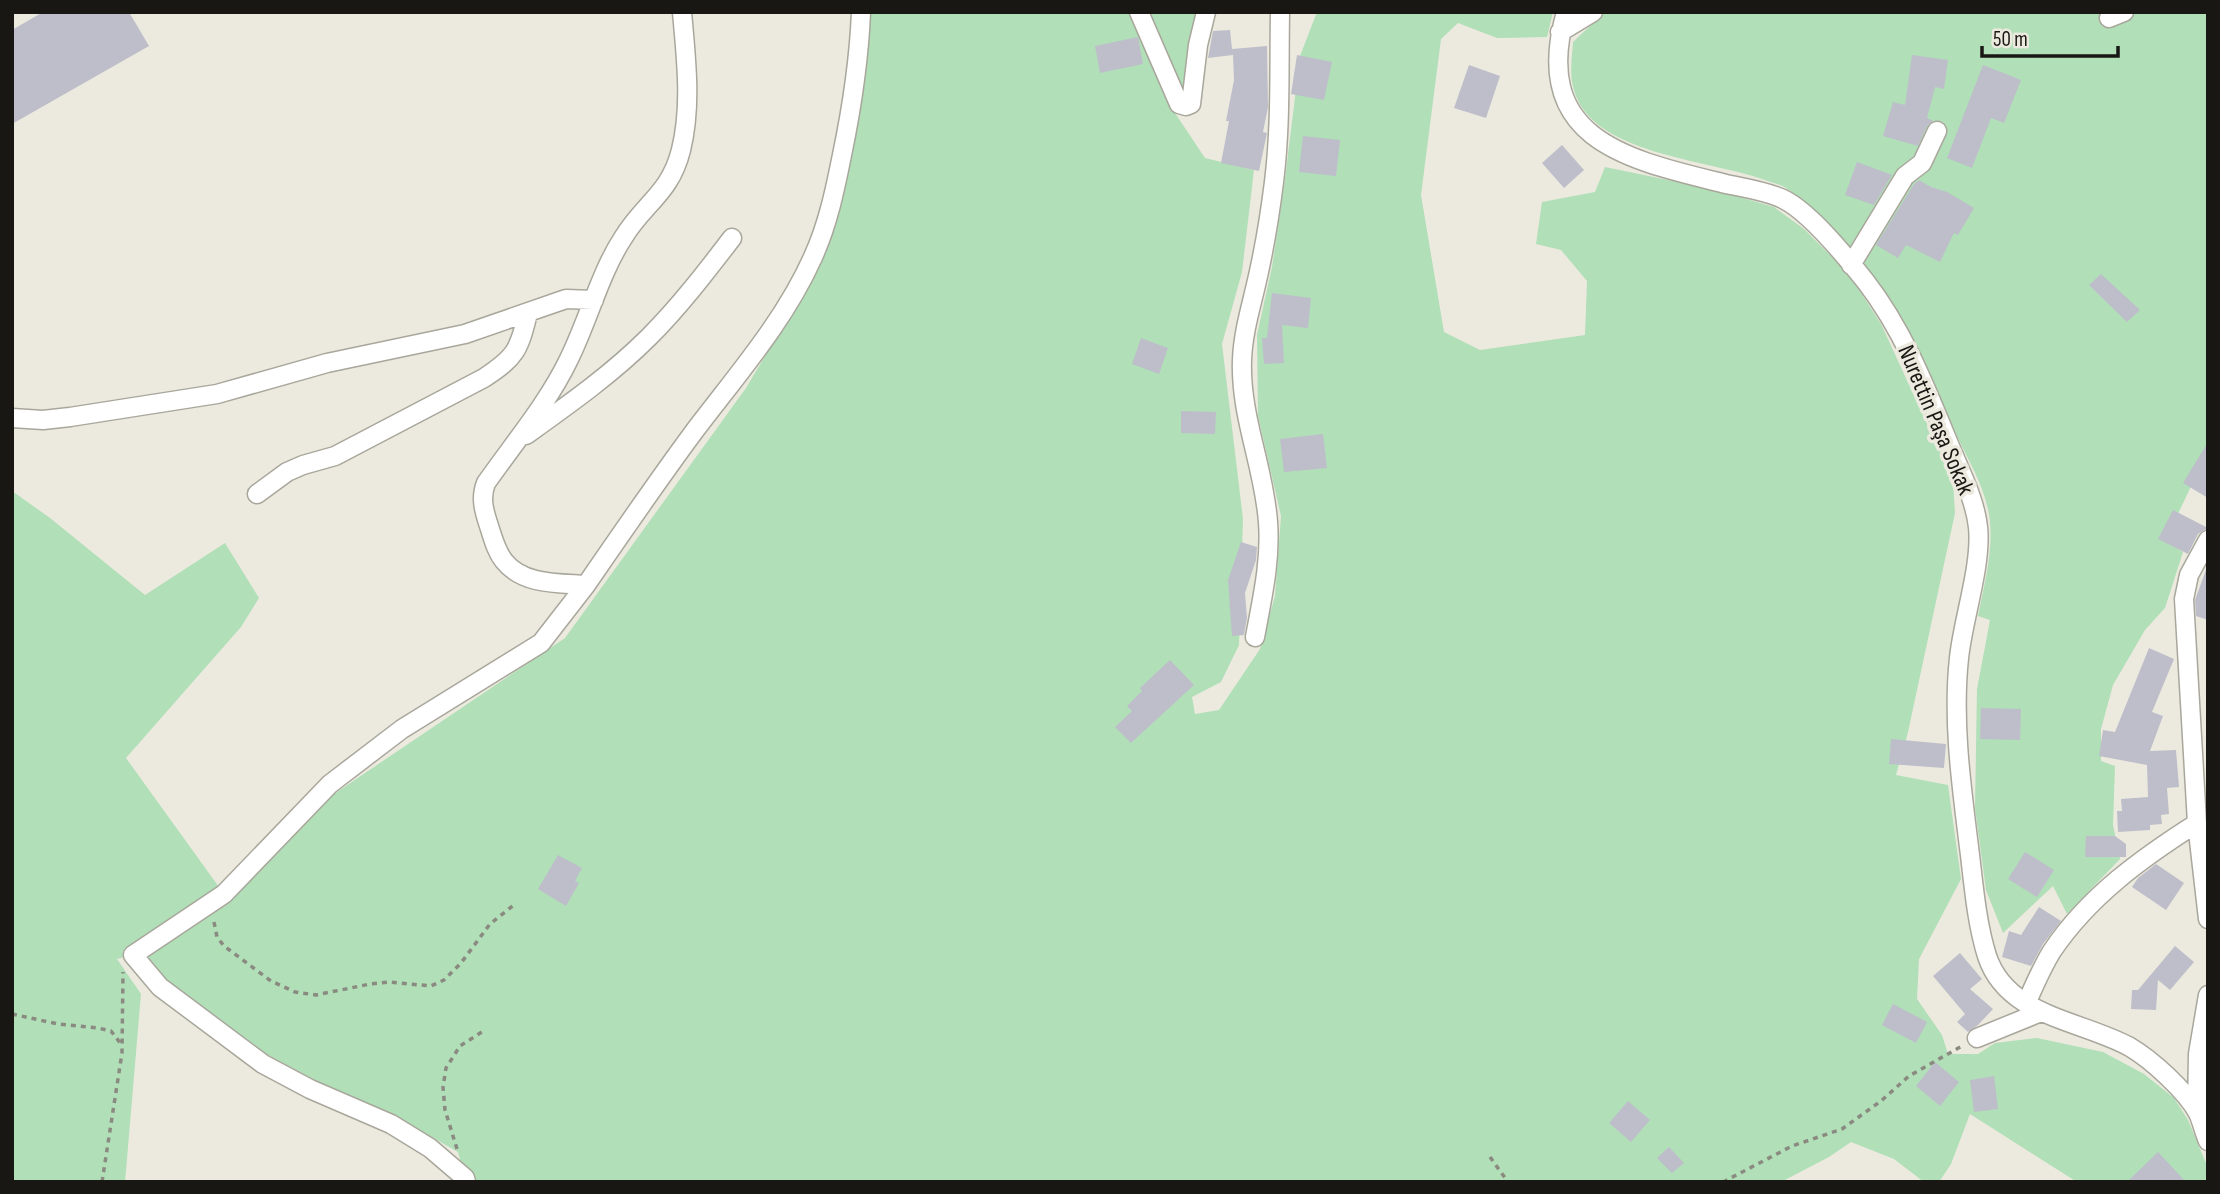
<svg xmlns="http://www.w3.org/2000/svg" width="2220" height="1194" font-family="'Sofia Sans Condensed',sans-serif">
  <style>
    .green { fill: #b0dfb8 }
    .building { fill: #bebeca }
    .lines { fill: none; stroke-linecap: round; stroke-linejoin: round }
    .minor-casing { stroke: #a9a79c; stroke-width: 21 }
    .path { stroke: #8b8a81; stroke-width: 3.5; stroke-dasharray: 5 5; stroke-linecap: butt }
    .minor { stroke: #fff; stroke-width: 18 }
    .labels { text-anchor: middle; dominant-baseline: central; stroke-width: 7; stroke-linejoin: round; paint-order: stroke }
    .street-label { font-size: 24px; fill: #181713; stroke: #eceade }
  </style>
  <rect width="100%" height="100%" fill="#eceade"/>
  <!-- green -->
  <path class="green" d="M869 12H1133L1173 110 1205 158 1254 170 1242 272 1222 344 1243 519 1239 645 1221 682 1192 697 1195 714 1219 710 1260 649 1275 596 1281 516 1258 416 1257 335 1272 267 1285 179 1300 56 1317 12H1553L1547 37 1497 38 1458 23 1441 39 1421 195 1444 332 1480 350 1585 335 1587 281 1561 250 1536 244 1542 202 1595 192 1605 167 1712 189 1774 207 1804 229 1849 274 1881 324 1953 480 1955 513 1908 732 1896 775 1948 785 1961 879 1919 959 1917 999 1942 1035 1948 1054H1978L1995 1043 2037 1038 2103 1052 2144 1074 2174 1098 2188 1120 2208 1168V1182H2077L1970 1114 1951 1164 1939 1182H1924L1894 1159 1851 1142 1829 1157 1781 1182H466L458 1152 388 1112 326 1086 255 1048 181 996 153 970 147 956 199 917 299 829 334 794 565 638 746 388 817 269 836 225 851 161 865 82Z
    M1145 12H1199L1184 92 1179 88Z
    M1605 12H2208V455H2206L2165 541 2183 552 2165 608 2145 630 2113 685 2101 729V761L2115 766 2113 825 2120 859 2067 914 2053 886 2003 933 1986 890 1975 808 1977 689 1990 620 1978 616C1984 586 1993 553 1990 522 1987 490 1969 462 1956 434 1918 349 1889 281 1818 217 1808 208 1798 196 1786 188 1780 184 1769 182 1762 179 1709 160 1591 154 1574 90 1569 74 1572 58 1573 42Z
    M12 491 50 518 145 595 225 543 259 598 241 627 126 758 224 894 133 955 117 959 141 994 125 1182H12Z"/>
  <!-- building -->
  <path class="building" d="M43 12H129L149 46 12 124V30Z
    M1230 30 1232 49 1267 46 1268 107 1263 132 1267 133 1259 171 1221 163 1229 121H1226L1234 80 1233 55 1208 58 1213 31Z
    M1138 37 1143 64 1100 73 1095 46Z
    M1297 55 1332 62 1324 100 1291 94Z
    M1912 55 1948 60 1944 89 1935 87 1927 118 1933 121 1927 126 1918 146 1883 136 1893 102 1905 105Z
    M1469 65 1500 76 1486 118 1454 108Z
    M1983 65 2021 80 2004 123 1991 118 1972 168 1947 158Z
    M1303 136 1340 140 1336 176 1299 172Z
    M1562 145 1584 170 1564 188 1542 163Z
    M1857 162 1892 175 1874 205 1845 195Z
    M1919 180 1931 187 1947 192 1974 208 1958 235 1954 233 1940 262 1906 245 1898 258 1876 245 1914 184Z
    M2101 274 2140 310 2127 322 2089 285Z
    M1272 293 1311 298 1308 328 1282 325 1284 363 1264 364 1262 338H1267Z
    M1141 338 1168 348 1159 374 1132 364Z
    M1181 411 1216 412 1215 434 1181 433Z
    M1323 434 1327 468 1284 472 1280 439Z
    M2208 442V498L2183 483Z
    M2173 510 2208 528 2198 534 2188 554 2158 539Z
    M1241 542 1257 547 1256 560 1245 593 1247 618 1244 635 1232 636 1228 580Z
    M2207 567H2208V620L2196 616 2195 600Z
    M2149 648 2174 659 2152 712 2163 716 2150 751 2176 750 2179 787 2167 788 2169 814 2161 815 2162 824 2150 825V830L2118 832 2117 811H2122L2121 799 2148 797 2147 765 2099 756 2103 730 2115 732Z
    M1170 660 1194 685 1131 743 1115 727 1132 711 1127 706 1142 691 1140 688Z
    M1981 708 2021 709 2020 740 1980 739Z
    M1891 739 1946 744 1944 768 1889 764Z
    M2086 836H2115L2126 844V857H2085Z
    M2025 852 2054 870 2037 897 2008 879Z
    M558 855 582 868 575 881 579 883 566 906 538 889Z
    M2156 864 2184 883 2166 910 2132 887 2138 878Z
    M2039 907 2061 921 2043 944 2031 966 2002 957 2009 931 2021 935Z
    M2175 946 2194 962 2170 990 2158 980 2156 1010 2131 1009 2132 990H2138Z
    M1960 953 1982 979 1970 989 1993 1009 1978 1025 1968 1032 1957 1022 1965 1014 1933 976Z
    M1893 1004 1927 1022 1916 1043 1882 1025Z
    M1935 1062 1959 1082 1940 1106 1916 1086Z
    M1994 1076 1998 1109 1974 1112 1970 1080Z
    M1628 1101 1650 1120 1631 1142 1609 1123Z
    M1669 1147 1684 1163 1672 1173 1657 1158Z
    M2158 1152 2186 1182H2127Z"/>
  <g class="lines">
    <!-- minor casing -->
    <g class="minor-casing">
      <path id="minor" d="M682 12C686 58 692 105 681 150 670 194 644 203 623 238 600 273 588 321 569 359 548 403 514 443 486 483 480 498 484 511 489 526 493 538 496 551 504 561 523 585 558 583 586 585 621 534 656 483 693 433 736 376 784 322 813 257 828 224 835 190 842 155 852 107 859 61 861 12
        M1139 12 1179 104 1186 106 1191 104 1198 45 1206 12
        M1566 12C1529 141 1629 160 1726 184 1745 188 1766 191 1783 199 1810 212 1847 258 1866 282 1903 330 1926 388 1949 444 1960 471 1975 499 1978 527 1982 565 1963 619 1959 658 1952 723 1962 790 1970 855 1974 889 1977 924 1987 956 2007 1017 2081 1020 2130 1047 2152 1060 2186 1091 2198 1113 2202 1122 2204 1132 2208 1141
        M2109 18 2124 12
        M1560 32 1593 12
        M1851 265 1905 176 1922 163 1937 131
        M12 418 43 420 70 417 217 394 327 363 465 334 566 299 594 300
        M526 435C568 405 612 374 649 337 679 307 706 272 732 238
        M257 494 287 472 303 465 335 456 484 378C516 357 519 350 528 313
        M2208 540 2189 575 2184 599 2197 823 2208 919
        M1255 637C1262 599 1271 561 1268 522 1264 466 1240 417 1242 360 1243 331 1252 304 1258 276 1265 245 1270 214 1274 182 1281 126 1279 68 1280 12
        M2026 1004C2034 986 2042 967 2052 951 2089 896 2142 858 2197 823
        M1977 1038 2041 1012
        M2197 1112 2198 1054 2208 995
        M466 1182 465 1178 430 1148 391 1124 310 1089 263 1064 160 987 133 955 224 894 330 784 402 729 541 643 586 585"/>
    </g>
    <!-- path -->
    <path class="path" d="M214 922 217 937 224 946 271 981 295 992 316 995 370 984 389 982 431 986 444 980 461 963 490 924 515 904
      M12 1014 58 1024 98 1028 111 1031 121 1044
      M457 1149 445 1110 443 1087 446 1068 460 1046 485 1030
      M1490 1157 1508 1182
      M102 1182 122 1053 123 972
      M1723 1182 1792 1146 1842 1129 1881 1101 1909 1076 1962 1046"/>
    <!-- minor -->
    <use href="#minor" class="minor"/>
  </g>
  <g class="labels">
    <!-- street labels -->
    <g class="street-label">
      <text transform="translate(1936 420) rotate(67)">Nurettin Paşa Sokak</text>
    </g>
  </g>
  <!-- border -->
  <rect width="2220" height="1194" fill="none" stroke="#181713" stroke-width="28"/>
  <!-- scale -->
  <path d="M1982 46v10h136v-10" fill="none" stroke="#181713" stroke-width="3.5"/>
  <text x="1993" y="46" font-size="21" fill="#181713" stroke="#eceade" stroke-width="5" paint-order="stroke">50 m</text>
</svg>
